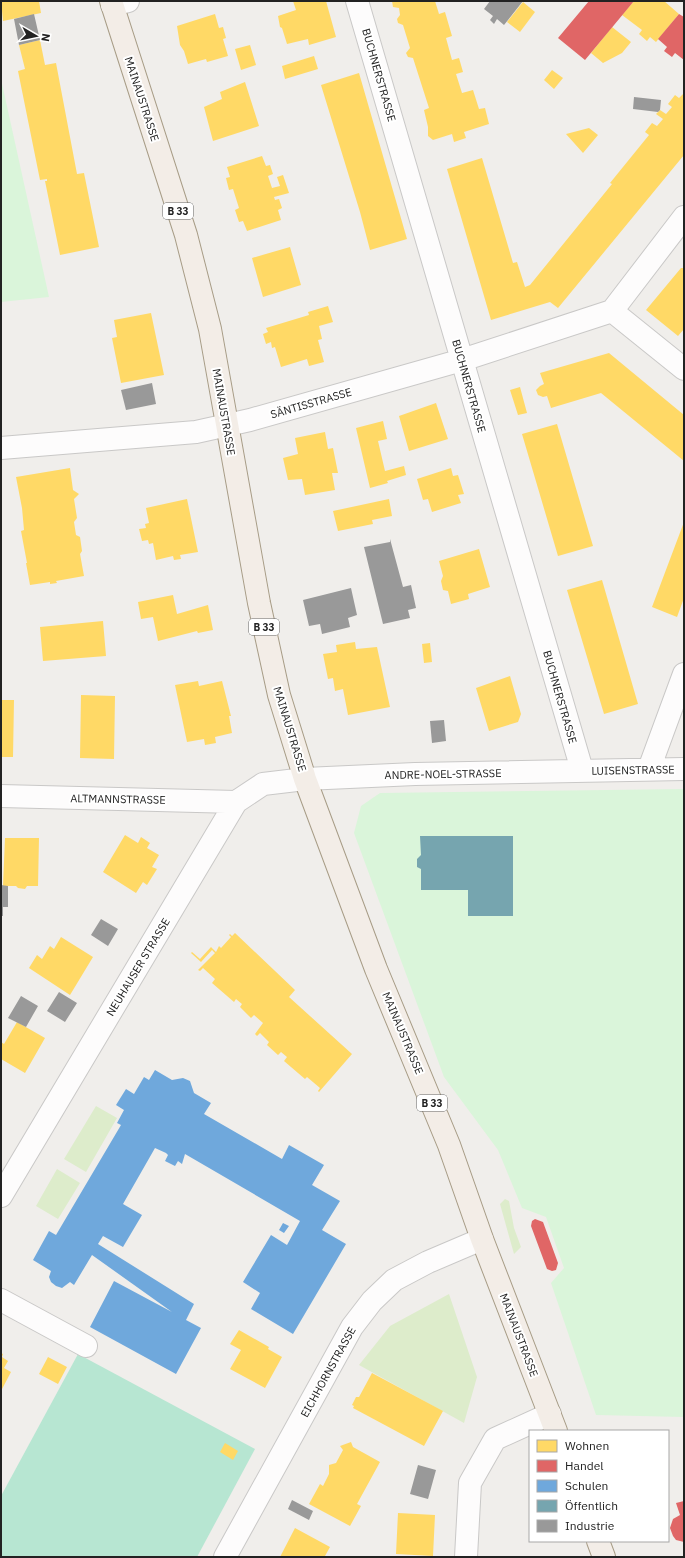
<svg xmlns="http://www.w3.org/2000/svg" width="685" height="1558" font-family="'IBM Plex Sans',sans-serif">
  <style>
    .grass { fill: #ddeccb }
    .park { fill: #daf5da }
    .pitch { fill: #b7e6d2 }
    .homes { fill: #ffd966 }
    .shops { fill: #e06666 }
    .schools { fill: #6fa8dc }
    .public { fill: #76a5af }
    .industry { fill: #999 }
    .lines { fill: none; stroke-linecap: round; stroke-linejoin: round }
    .street-casing { stroke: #c9c8c7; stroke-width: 24 }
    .primary-casing { stroke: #a79c86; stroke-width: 24 }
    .street { stroke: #fdfcfc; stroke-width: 22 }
    .primary { stroke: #f3ede7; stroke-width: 22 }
    .labels { text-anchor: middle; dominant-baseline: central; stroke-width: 4; stroke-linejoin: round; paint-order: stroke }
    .shield { fill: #fff; stroke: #646464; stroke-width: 1 }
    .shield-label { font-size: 10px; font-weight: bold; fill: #222 }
    .street-label { font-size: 11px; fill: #222; stroke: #fff }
  </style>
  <rect width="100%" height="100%" fill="#f0eeeb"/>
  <!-- grass -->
  <path class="grass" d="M96 1106 117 1118 86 1172 64 1159Z
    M57 1169 80 1183 58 1219 36 1206Z
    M505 1199 509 1201 514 1228 521 1247 514 1254 500 1204Z
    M449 1294 477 1377 464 1423 359 1365 390 1326Z"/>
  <!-- park -->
  <path class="park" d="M1 79 49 297 1 302Z
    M684 789V1417L596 1415 551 1283 564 1268 546 1217 522 1208 498 1150 444 1077 354 833 361 806 380 793Z"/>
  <!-- pitch -->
  <path class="pitch" d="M78 1354 255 1449 197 1557H1V1496Z"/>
  <!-- homes -->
  <path class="homes" d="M1 1H39L41 13 3 21Z
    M293 1H326L336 37 309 45 308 39 287 44 282 28 280 27 278 16 296 10Z
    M392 1H435L439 14 445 12 452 36 446 38 452 60 459 58 463 72 456 74 462 93 473 90 479 109 485 108 489 124 464 132 466 138 454 142 452 134 433 140 428 136V127L424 110 429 108 413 58 408 57 406 53 410 48 403 25 398 23 397 19 400 15 399 8 393 7Z
    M634 1H664L679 14 656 42 650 37 647 41 639 34 642 30 622 15Z
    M523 2 535 12 520 32 507 22Z
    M215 14 219 28 223 27 226 38 223 39 228 56 207 62 206 59 188 64 184 51 180 45 177 26Z
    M612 27 631 42 622 53 603 63 591 53Z
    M40 40 45 65 56 63 77 174 84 173 99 247 60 255 45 181H47V179L40 180 18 71 25 69 19 45Z
    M250 45 256 65 241 70 235 49Z
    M314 56 318 69 285 79 282 66Z
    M552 70 563 78 554 89 544 80Z
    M359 73 407 239 370 250 360 212 321 85Z
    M245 82 259 126 213 141 204 107 222 99 220 92Z
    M684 93V155L558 308 550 302 491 320 447 169 482 158 513 263 517 262 525 287 530 285 612 184 610 183 649 135 645 132 652 123 657 126 663 119 656 114 660 110 666 114 672 107 668 104 675 95 679 98Z
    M589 128 598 135 583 153 566 134Z
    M262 156 266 166 270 165 273 174 268 176 272 188 280 186 277 177 283 175 289 193 274 197 275 200 279 199 282 208 278 210 281 220 247 231 243 221 239 222 235 210 239 208 233 189 229 190 226 178 230 177 227 167Z
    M290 247 301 285 263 297 252 258Z
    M681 268H684V329L678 336 646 310Z
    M328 306 333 322 319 326 322 339 318 340 324 362 309 366 307 359 281 367 275 347 272 348 271 342 266 344 263 334 268 332 266 328 309 315 308 312Z
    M151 313 164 375 121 383 112 338 117 337 114 320Z
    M609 353 684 415V461L601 393 551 408 547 396 543 397 538 395 536 390 540 386 544 384 540 373Z
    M520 387 527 413 518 415 510 390Z
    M436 403 448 439 409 451 399 416Z
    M383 421 387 439 378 441 385 471 404 466 406 475 387 481 388 483 370 488 356 428Z
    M557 424 593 546 558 556 522 434Z
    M325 432 328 449 333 448 338 473H332L335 490 305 495 302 479 288 480 283 458 298 454 295 438Z
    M70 468 73 490 79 494 74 499 77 518 74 522 76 535 80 537 82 551 80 554 84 576 56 581 57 583 50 584V582L30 585 26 563H27L21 531 24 530 22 508 16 477Z
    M451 468 453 476 458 475 464 494 458 495 461 503 432 512 428 499 423 500 417 479Z
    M187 499 198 552 180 555 181 559 174 560 173 556 156 560 153 543 149 544 148 540 142 541 139 529 146 528 145 524 149 523 146 508Z
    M389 499 392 516 372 520 373 524 338 531 333 511Z
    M684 522V598L677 617 652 607Z
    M479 549 490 587 468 594 469 599 451 604 448 591 443 590 441 581 443 576 439 561Z
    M602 580 638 704 604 714 567 590Z
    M173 595 177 614 208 605 213 630 198 633 197 631 158 641 153 617 141 619 138 602Z
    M103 621 106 656 43 661 40 627Z
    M355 642 356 649 377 647 390 707 348 715 343 689 335 691 333 678 328 679 323 654 337 652 336 645Z
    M430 643 432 662 424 663 422 644Z
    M510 676 521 714 518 722 489 731 476 688Z
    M198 681 199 686 222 681 231 716H229L232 733 215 737 216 743 205 745 204 739 187 742 175 685Z
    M81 695 115 696 114 759 80 758Z
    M1 700H14L13 757H1Z
    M125 835 138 843 141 837 150 843 147 848 159 855 152 867 157 869 147 885 143 882 136 893 103 872Z
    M5 838H39L38 886H27L25 889 18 888 16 886H3Z
    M235 933 295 990 289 997 352 1054 319 1092 318 1091 320 1088 307 1077 305 1079 284 1061 287 1057 281 1052 278 1055 267 1045 269 1042 260 1033 257 1036 255 1034 263 1023 254 1015 251 1018 240 1007 242 1004 236 999 234 1002 212 983 215 979 203 968 200 971 198 970 215 953 212 950 201 962 191 953 192 952 200 959 211 947 216 952 219 946 221 948 231 937 229 935 230 934 232 936Z
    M61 937 93 957 70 995 29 968 37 955 42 959 50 946 54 949Z
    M17 1022 45 1038 25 1073 1 1059V1042L4 1044Z
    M239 1330 269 1347 268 1349 282 1357 265 1388 230 1369 241 1350 230 1344Z
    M1 1353 3 1354 2 1357 8 1361 4 1368 11 1372 1 1391Z
    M48 1357 67 1367 58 1384 39 1374Z
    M372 1373 443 1411 424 1446 353 1408 354 1406 352 1405 356 1397H359Z
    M351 1442 353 1447 380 1462 357 1504 361 1506 350 1526 309 1504 320 1484 323 1486 329 1474V1465L336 1463 343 1450 340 1446Z
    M225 1443 238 1451 233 1460 220 1452Z
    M398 1513 435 1515 433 1556 396 1554Z
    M295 1528 330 1547 325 1556 328 1557H280Z"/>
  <!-- shops -->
  <path class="shops" d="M589 1H634L585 60 558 38Z
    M679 14 684 17V60L675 53 672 57 664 51 667 47 658 39Z
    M535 1219 543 1222 558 1263 556 1270 552 1271 547 1269 531 1226 532 1221Z
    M684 1501V1542L676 1540 673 1536 670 1528 673 1519 680 1515 676 1503Z"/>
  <!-- schools -->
  <path class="schools" d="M155 1070 172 1080 183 1078 190 1081 194 1093 211 1103 204 1114 282 1159 289 1145 324 1165 312 1185 340 1201 322 1230 346 1244 293 1334 251 1309 260 1293 243 1282 271 1235 287 1245 300 1221 185 1154 182 1164 178 1161 175 1166 165 1161 168 1155 166 1153 155 1148 123 1204 142 1215 123 1247 103 1236 98 1244 194 1304 186 1320 201 1328 176 1374 90 1327 114 1281 172 1312 92 1255 74 1285 70 1282 62 1288 56 1286 51 1282 49 1277 51 1271 33 1260 49 1231 56 1235 121 1125 117 1123 124 1110 116 1105 126 1089 134 1094 144 1077 149 1080Z
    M283 1223 289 1226 284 1233 279 1230Z"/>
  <!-- public -->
  <path class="public" d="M420 836H513V916H468V890H421V869L417 867V859L421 855Z"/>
  <!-- industry -->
  <path class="industry" d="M490 1H523L504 25 497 19 494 24 490 20 493 16 484 9Z
    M34 14 40 40 19 45 14 19Z
    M634 97 661 100 660 110 658 112 633 109Z
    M152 383 156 404 126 410 121 390Z
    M390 539 403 587 411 585 416 608 408 610 410 618 383 624 364 547 390 542Z
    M351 588 357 615 348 618 350 627 322 634 320 624 309 626 303 600Z
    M444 720 446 741 432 743 430 721Z
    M1 885 8 886V907H3V916H1Z
    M101 919 118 929 108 946 91 935Z
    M59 992 77 1003 65 1022 47 1011Z
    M21 996 38 1006 26 1027 8 1018Z
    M418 1465 436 1470 428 1499 410 1494Z
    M292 1500 313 1511 309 1520 288 1509Z"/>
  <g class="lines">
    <!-- street casing -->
    <g class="street-casing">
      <path id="street" d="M357 1 582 770
        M112 5 128 1
        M612 311 684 217
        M612 311 684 369
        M1 448 196 432 250 420 462 360 612 311
        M649 769 684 674
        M1 796 236 802
        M1 1196 236 802 263 784 305 779 415 774 684 769
        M1 1300 86 1346
        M225 1557 352 1327 372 1301 394 1280 428 1262 482 1239
        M466 1557 470 1483 495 1439 550 1414"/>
    </g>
    <!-- primary casing -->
    <g class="primary-casing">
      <path id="primary" d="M111 1 186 235 210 329 259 603 279 695 305 779 376 969 449 1145 482 1239 556 1431
        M598 1541 604 1557"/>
    </g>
    <!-- street -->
    <use href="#street" class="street"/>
    <!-- primary -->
    <use href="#primary" class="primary"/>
  </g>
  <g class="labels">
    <!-- shield labels -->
    <g class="shield">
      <rect x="163" y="203" width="30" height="16" rx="3"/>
      <rect x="249" y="619" width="30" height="16" rx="3"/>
      <rect x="417" y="1095" width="30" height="16" rx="3"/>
    </g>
    <g class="shield-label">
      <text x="178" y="211">B 33</text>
      <text x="264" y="627">B 33</text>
      <text x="432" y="1103">B 33</text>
    </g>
    <!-- street labels -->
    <g class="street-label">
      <text transform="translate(379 75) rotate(74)">BUCHNERSTRASSE</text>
      <text transform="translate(142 99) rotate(72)">MAINAUSTRASSE</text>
      <text transform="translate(469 386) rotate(74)">BUCHNERSTRASSE</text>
      <text transform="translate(311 403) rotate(-16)">SÄNTISSTRASSE</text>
      <text transform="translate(224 412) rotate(80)">MAINAUSTRASSE</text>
      <text transform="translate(560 697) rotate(74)">BUCHNERSTRASSE</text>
      <text transform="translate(290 729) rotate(73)">MAINAUSTRASSE</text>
      <text transform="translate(633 770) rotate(-1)">LUISENSTRASSE</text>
      <text transform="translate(443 774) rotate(-1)">ANDRE-NOEL-STRASSE</text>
      <text transform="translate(118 799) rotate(1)">ALTMANNSTRASSE</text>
      <text transform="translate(138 967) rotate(-59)">NEUHAUSER STRASSE</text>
      <text transform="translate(403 1033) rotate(67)">MAINAUSTRASSE</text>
      <text transform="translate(519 1335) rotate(69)">MAINAUSTRASSE</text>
      <text transform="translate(328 1372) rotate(-61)">EICHHORNSTRASSE</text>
    </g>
  </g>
  <!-- border -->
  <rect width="685" height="1558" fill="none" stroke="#222222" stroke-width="4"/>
  <!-- legend -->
  <rect x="529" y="1430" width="140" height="112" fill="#ffffff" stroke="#a7a7a7"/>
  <rect x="537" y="1440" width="20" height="12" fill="#ffd966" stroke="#a7a7a7"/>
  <text x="565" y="1450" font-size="12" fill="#222222">Wohnen</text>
  <rect x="537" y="1460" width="20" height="12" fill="#e06666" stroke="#a7a7a7"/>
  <text x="565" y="1470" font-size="12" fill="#222222">Handel</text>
  <rect x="537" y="1480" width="20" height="12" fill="#6fa8dc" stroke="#a7a7a7"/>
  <text x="565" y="1490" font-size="12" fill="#222222">Schulen</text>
  <rect x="537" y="1500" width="20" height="12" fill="#76a5af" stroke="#a7a7a7"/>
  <text x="565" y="1510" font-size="12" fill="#222222">Öffentlich</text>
  <rect x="537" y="1520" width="20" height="12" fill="#999999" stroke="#a7a7a7"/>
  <text x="565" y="1530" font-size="12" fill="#222222">Industrie</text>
  <!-- north arrow -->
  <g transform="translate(36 36) rotate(99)" stroke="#ffffff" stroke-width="3" paint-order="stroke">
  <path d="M0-3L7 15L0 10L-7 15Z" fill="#222222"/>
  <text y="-6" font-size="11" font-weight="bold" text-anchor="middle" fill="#222222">N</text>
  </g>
</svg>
